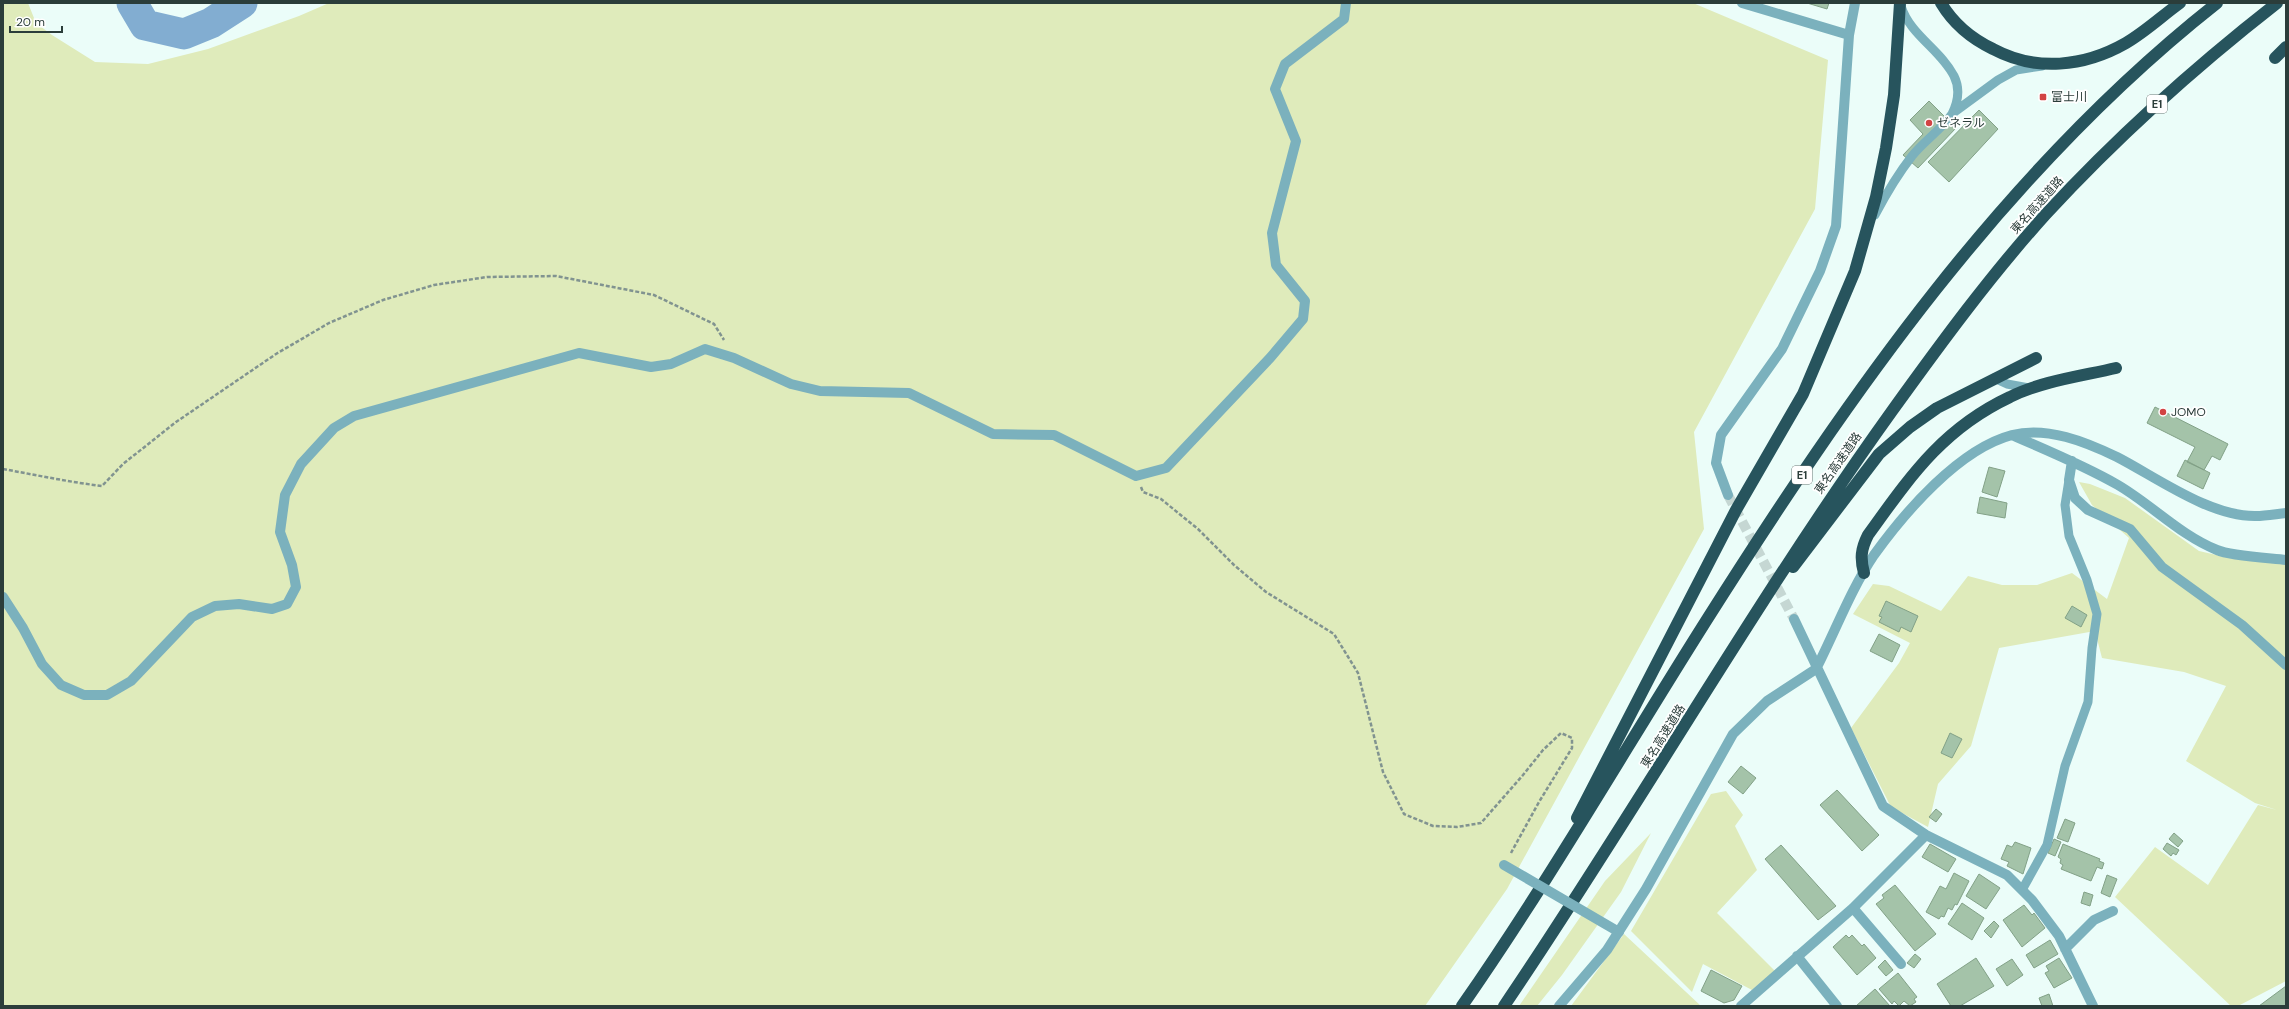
<svg xmlns="http://www.w3.org/2000/svg" width="2289" height="1009" font-family="'DM Sans','Noto Sans JP',sans-serif">
  <style>
    .green { fill: #dfebbb }
    .lines { fill: none; stroke-linecap: round; stroke-linejoin: round }
    .river { stroke: #82add1; stroke-width: 31 }
    .building { fill: #a4c3a9; stroke: #82a187 }
    .tertiary-tunnel { stroke: #c5d7d3; stroke-width: 10; stroke-dasharray: 10 5; stroke-linecap: butt }
    .path { stroke: #819390; stroke-width: 2.5; stroke-dasharray: 4 2; stroke-linecap: butt }
    .service { stroke: #7bb1bd; stroke-width: 9 }
    .minor { stroke: #7bb1bd; stroke-width: 10 }
    .tertiary { stroke: #7bb1bd; stroke-width: 10 }
    .motorway { stroke: #27545d; stroke-width: 12 }
    .minor-bridge { stroke: #7bb1bd; stroke-width: 10 }
    .poi-dot { fill: #d24343; stroke: #fff; stroke-width: 1.5 }
    .labels { text-anchor: middle; dominant-baseline: central; stroke-width: 3.5; stroke-linejoin: round; paint-order: stroke }
    .shield { fill: #fff; stroke: #6b7775; stroke-width: 1 }
    .shield-label { font-size: 11px; font-weight: bold; fill: #2b3d3a }
    .poi-label { font-size: 12px; fill: #2b3d3a; stroke: #fff; text-anchor: start }
    .street-label { font-size: 12px; fill: #2b3d3a; stroke: #fff }
  </style>
  <rect width="100%" height="100%" fill="#ebfdf9"/>
  <!-- green -->
  <path class="green" d="M3 3H28L36 23 52 35 95 62 148 64 208 49 299 16 329 3H1693L1828 60 1815 209 1694 432 1704 529 1507 889 1425 1006H3Z
    M2079 482 2090 484 2125 498 2199 551 2234 559 2286 564V981L2238 1006H2231L2115 897 2155 847 2208 885 2258 805 2277 810 2255 803 2186 761 2226 686 2184 672 2102 658 2095 631 1999 648 1971 746 1938 784 1928 827 1891 807 1851 728 1899 663 1910 643 1853 614 1873 584 1889 586 1941 611 1968 576 2002 585H2037L2072 573 2107 599 2129 538 2092 505Z
    M1726 791 1743 815 1735 826 1757 870 1717 913 1775 971 1752 990 1703 964 1692 992 1631 931 1711 794Z
    M1651 833 1621 892 1562 975 1537 1006H1519L1605 881Z
    M1624 934 1701 1006H1571Z"/>
  <g class="lines">
    <!-- river -->
    <path class="river" d="M132 3 145 25 184 34 211 23 242 3"/>
  </g>
  <!-- building -->
  <path class="building" d="M1807 3H1829L1827 9Z
    M1929 101 1956 128 1918 168 1903 155 1923 134 1910 120Z
    M1979 110 1998 129 1949 182 1928 162Z
    M2155 407 2228 444 2220 460 2212 456 2204 470 2187 462 2195 447 2147 423Z
    M2185 460 2210 473 2203 489 2177 476Z
    M1989 467 2005 471 1997 497 1982 492Z
    M1980 497 2007 503 2005 518 1977 513Z
    M1886 601 1918 616 1911 632 1901 627 1899 632 1879 622 1882 617 1879 616Z
    M2072 606 2087 615 2081 627 2065 618Z
    M1879 634 1900 645 1892 662 1870 651Z
    M1950 733 1962 739 1952 758 1941 753Z
    M1741 766 1756 778 1743 794 1728 782Z
    M1837 790 1879 835 1862 851 1820 805Z
    M1936 809 1942 814 1936 822 1929 817Z
    M2065 819 2075 823 2068 842 2057 838Z
    M2174 833 2183 841 2178 847 2169 839Z
    M2054 839 2061 842 2055 856 2048 853Z
    M2015 842 2031 848 2023 874 2007 866 2009 862 2001 859 2007 845 2012 847Z
    M2167 843 2179 850 2176 855 2173 853 2171 856 2163 849Z
    M1930 844 1956 859 1948 872 1922 857Z
    M2063 844 2100 859 2099 861 2104 863 2102 869 2097 867 2091 881 2061 869 2063 865 2060 863 2061 859 2058 857Z
    M1781 845 1836 906 1818 920 1765 859Z
    M1954 873 1969 881 1957 905 1955 904 1952 910 1948 908 1944 917 1941 916 1939 919 1926 912 1940 886 1946 889Z
    M1979 874 2000 888 1986 909 1966 896Z
    M2107 875 2117 879 2110 897 2101 893Z
    M1895 885 1936 934 1915 951 1876 904 1884 898 1882 895Z
    M2084 892 2093 895 2090 906 2081 903Z
    M1962 903 1984 918 1972 940 1948 924Z
    M2024 905 2032 915 2034 913 2045 928 2022 947 2003 920Z
    M1994 921 1999 926 1991 938 1984 931Z
    M1846 935 1849 938 1852 935 1862 946 1864 944 1876 958 1857 975 1833 947Z
    M2050 940 2058 954 2034 968 2026 955Z
    M1915 954 1921 959 1914 968 1907 963Z
    M1976 958 1994 986 1960 1006H1951L1937 984Z
    M2059 958 2072 978 2054 988 2045 973 2049 971 2046 966Z
    M2012 959 2023 975 2007 986 1996 969Z
    M1885 960 1893 970 1886 976 1878 967Z
    M1711 970 1742 986 1734 1000 1724 1003 1701 991Z
    M1898 973 1917 997 1914 999 1916 1002 1910 1006 1904 1001 1899 1006 1894 1001 1892 1004 1879 989Z
    M2286 986V1006H2259Z
    M1875 989 1890 1006H1856Z
    M2049 994 2053 1006H2042L2039 998Z"/>
  <g class="lines">
    <!-- tertiary-tunnel -->
    <path class="tertiary-tunnel" d="M1728 495 1794 619"/>
    <!-- path -->
    <path class="path" d="M3 469C36 475 69 482 102 486L123 464 176 422 276 354 329 323 383 300 434 285 487 277 556 276 654 295 714 324 724 340
      M1141 487 1143 492 1161 499 1198 529 1234 565 1266 592 1334 634 1358 673 1383 772 1404 814 1433 826 1457 827 1481 823 1523 775 1543 750 1561 733 1572 738V748L1539 802 1511 853"/>
    <!-- service -->
    <path class="service" d="M1953 113 1998 80 2016 70 2042 66
      M1875 215C1886 194 1898 174 1912 156 1924 141 1942 129 1952 114 1958 102 1960 88 1954 76 1940 49 1910 35 1901 6
      M1994 378 2007 384 2029 388
      M2022 890 2047 845 2065 766 2088 702 2092 648 2097 614 2087 580 2069 536 2065 505 2069 480"/>
    <!-- minor -->
    <path class="minor" d="M2014 436C2049 451 2085 466 2118 485 2152 505 2180 535 2217 550 2231 556 2269 558 2286 560
      M2072 461 2069 480 2075 498 2088 510 2130 529 2162 567 2242 625 2286 665
      M3 597 23 628 42 664 61 685 84 695H107L131 681 192 617 215 606 239 604 272 609 287 604 296 587 292 565 280 532 285 495 301 464 334 428 354 416 579 353 651 367 671 364 705 349 734 358 791 384 820 391 909 393 993 434 1054 435 1136 476 1166 468 1270 358 1303 319 1305 301 1276 265 1272 233 1296 141 1275 89 1285 64 1344 19 1346 3
      M1794 619 1883 806 1926 835 2007 875 2032 900 2059 936 2093 1006
      M1816 669C1835 632 1851 589 1874 555 1905 512 1959 449 2012 435 2047 426 2086 442 2117 457 2156 477 2210 517 2256 516 2266 516 2276 514 2286 513
      M1853 908 1901 964
      M2065 949 2094 920 2113 911
      M1797 956 1837 1006
      M1741 1006 1853 908 1926 835"/>
    <!-- tertiary -->
    <path class="tertiary" d="M1742 3 1849 35
      M1728 495 1716 463 1721 435 1782 349 1820 271 1836 226 1849 35 1855 3
      M1559 1006 1607 950 1646 889 1733 734 1767 701 1816 669"/>
    <!-- motorway -->
    <path class="motorway" d="M1941 3C1953 23 1972 39 1993 49 2036 72 2084 67 2126 43 2145 32 2162 16 2180 3
      M2275 58 2286 47
      M1793 567 1879 454 1910 427 1937 408 2036 358
      M1864 573C1860 558 1861 549 1868 535 1910 477 1942 429 2010 397 2042 381 2082 376 2116 368
      M1577 818 1736 510 1803 394 1855 271 1876 197 1886 148 1894 95 1900 3
      M1462 1006C1549 881 1625 749 1706 621 1849 395 2005 170 2217 3
      M1504 1006C1637 810 1754 603 1892 411 1941 343 1990 276 2046 214 2117 137 2195 67 2277 3"/>
    <!-- minor-bridge -->
    <path class="minor-bridge" d="M1504 865 1619 932"/>
  </g>
  <!-- markers -->
  <g class="poi-dot">
    <rect x="2039" y="93" width="8" height="8" rx="2"/>
    <circle cx="1929" cy="123" r="4"/>
    <circle cx="2163" cy="412" r="4"/>
  </g>
  <g class="labels">
    <!-- shield labels -->
    <g class="shield">
      <rect x="2147" y="95" width="20" height="18" rx="3"/>
      <rect x="1792" y="466" width="20" height="18" rx="3"/>
    </g>
    <g class="shield-label">
      <text x="2157" y="104">E1</text>
      <text x="1802" y="475">E1</text>
    </g>
    <!-- poi labels -->
    <g class="poi-label">
      <text x="2051" y="97">富士川</text>
      <text x="1937" y="123">ゼネラル</text>
      <text x="2171" y="412">JOMO</text>
    </g>
    <!-- street labels -->
    <g class="street-label">
      <text transform="translate(2037 205) rotate(-48)">東名高速道路</text>
      <text transform="translate(1838 463) rotate(-55)">東名高速道路</text>
      <text transform="translate(1663 736) rotate(-58)">東名高速道路</text>
    </g>
  </g>
  <!-- border -->
  <rect width="2289" height="1009" fill="none" stroke="#2b3d3a" stroke-width="8"/>
  <!-- scale -->
  <path d="M10 26v6h52v-6" fill="none" stroke="#2b3d3a" stroke-width="2"/>
  <text x="16" y="26" font-size="12" fill="#2b3d3a" stroke="#ffffff" stroke-width="3" paint-order="stroke">20 m</text>
</svg>
